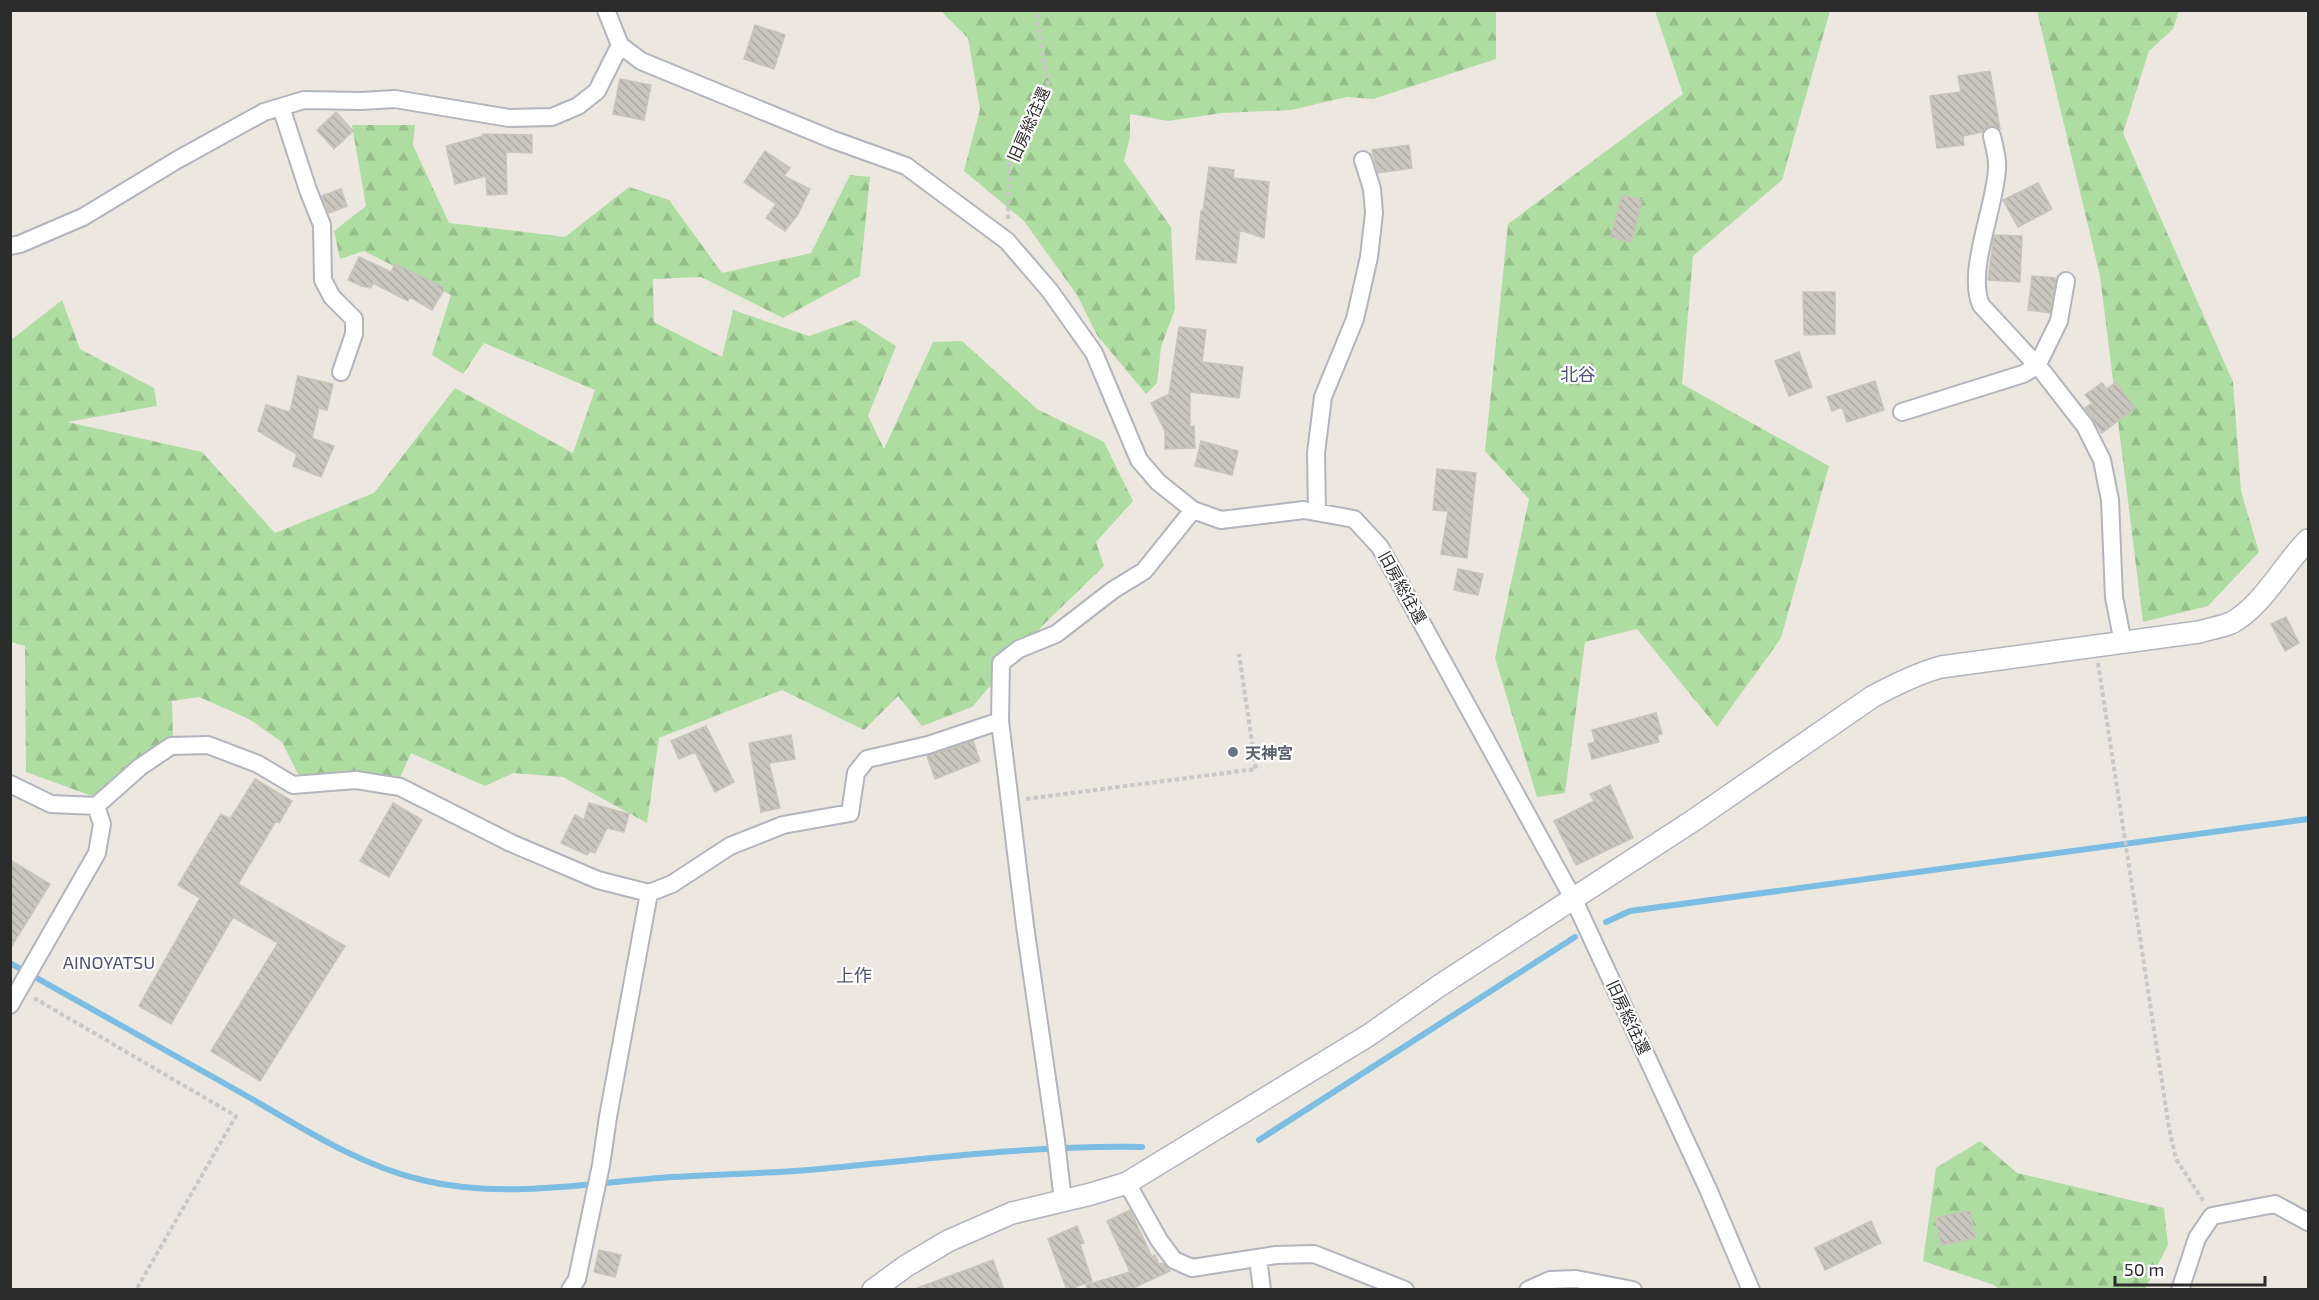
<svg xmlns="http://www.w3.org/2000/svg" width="2319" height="1300" font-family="'Exo 2','Noto Sans JP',sans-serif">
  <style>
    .forest { fill: url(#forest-firs) }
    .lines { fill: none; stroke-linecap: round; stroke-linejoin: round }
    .stream { stroke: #7cbde4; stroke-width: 6 }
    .building { fill: url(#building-back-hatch); stroke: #c7c4b9; stroke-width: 1.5 }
    .minor-casing { stroke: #b2b4be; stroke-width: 20 }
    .tertiary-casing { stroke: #b2b4be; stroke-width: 24 }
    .path { stroke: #c8c8c8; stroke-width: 4; stroke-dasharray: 4.5 3; stroke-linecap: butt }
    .minor { stroke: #fff; stroke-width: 16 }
    .tertiary { stroke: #fff; stroke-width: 21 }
    .worship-dot { fill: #6b7280; stroke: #fff; stroke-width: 2 }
    .labels { text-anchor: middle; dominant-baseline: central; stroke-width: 4.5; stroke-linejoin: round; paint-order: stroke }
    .street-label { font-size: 16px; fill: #2c2c2c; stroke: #fff }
    .worship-label { font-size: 16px; font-weight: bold; fill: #5b616d; stroke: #fff; text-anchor: start }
    .neighbourhood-label { font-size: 18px; fill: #505279; stroke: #fff }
  </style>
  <defs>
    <pattern id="forest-firs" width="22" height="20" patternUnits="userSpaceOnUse" patternTransform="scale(1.5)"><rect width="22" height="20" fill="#aedda1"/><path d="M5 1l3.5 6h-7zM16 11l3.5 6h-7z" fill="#96be8b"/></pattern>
    <pattern id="building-back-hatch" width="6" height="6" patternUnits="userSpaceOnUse" patternTransform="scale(1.5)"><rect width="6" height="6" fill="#c8c6bd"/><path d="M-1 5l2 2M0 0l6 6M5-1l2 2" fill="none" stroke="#acaaa3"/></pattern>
  </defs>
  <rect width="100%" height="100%" fill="#ece8df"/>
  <!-- forest -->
  <path class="forest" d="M941 11H1496V59L1373 99 1347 97 1291 110 1222 113 1168 121 1130 114V136L1124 161 1171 227 1175 309 1161 347 1157 383 1146 394 1097 335 1077 295 1024 221 964 171 980 109 968 38Z
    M1655 11H1830L1782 180 1693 256 1682 384 1829 466 1781 638 1717 727 1637 629 1585 642 1565 793 1537 797 1495 658 1529 499 1485 451 1508 224 1683 94Z
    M2037 11H2179L2173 29 2149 51 2123 133 2233 382 2241 491 2259 552 2208 606 2143 622 2100 276Z
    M352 125H415L413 145 449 223 565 237 629 187 669 200 722 273 811 253 850 175 870 177 860 276 783 318 701 277 653 279 654 322 722 357 733 310 809 336 855 320 896 346 868 416 884 449 933 342 962 341 1037 409 1104 442 1133 501 1096 542 1104 566 1044 624 972 707 922 726 898 696 864 730 782 690 659 738 647 823 563 777 513 773 485 786 411 753 399 780H301L282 742 249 719 199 697 172 701 173 739 92 796 26 772 25 646 11 642V340L62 300 80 349 154 388 157 406 67 422 202 452 275 533 374 493 455 388 573 453 595 390 484 343 463 374 432 355 451 295 364 251 340 259 334 231 366 206Z
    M1980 1141 2017 1173 2164 1208 2168 1245 2145 1289H1999L1994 1285 1923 1261 1936 1168Z"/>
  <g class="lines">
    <!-- stream -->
    <path class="stream" d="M1606 922 1630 911 2308 819
      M10 963C88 1007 167 1051 245 1095 301 1127 358 1165 422 1180 500 1199 581 1184 659 1178 713 1174 767 1174 820 1169 927 1159 1035 1145 1142 1147
      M1259 1140 1575 937"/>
  </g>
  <!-- building -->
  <path class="building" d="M755 25 785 35 774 69 744 59Z
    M1990 71 2000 129 1989 126 1982 132 1963 136 1964 145 1937 148 1930 96 1961 92 1958 76Z
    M620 79 651 85 644 120 613 114Z
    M336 112 353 131 334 149 317 130Z
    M483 134 532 135V153L506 152 507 194 487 195 486 176 455 184 446 146 483 136Z
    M1409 145 1412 168 1378 173 1372 150Z
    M765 151 790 168 784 176 810 189 798 214 785 231 766 218 776 204 744 182Z
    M1209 167 1234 170 1233 178 1269 182 1264 238 1240 230 1236 263 1196 259 1201 211H1203Z
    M2038 183 2052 209 2018 227 2003 200Z
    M341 189 347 206 329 213 322 196Z
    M1622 195 1642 200 1631 242 1611 237Z
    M1994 235 2022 236 2020 282 1988 280Z
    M359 257 391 272 395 264 445 288 432 310 410 297 408 301 373 283 371 288 362 286 348 280Z
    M2032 276 2056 278 2050 313 2028 310Z
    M1803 292H1835V334L1804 335Z
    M1179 327 1206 330 1202 362 1243 367 1239 398 1190 392V427L1194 426 1195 448 1165 449V431L1151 403 1169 394Z
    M1799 352 1812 387 1789 396 1775 361Z
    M298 376 333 384 327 410 319 408 312 438 334 446 321 477 293 466 297 454 258 431 266 405 290 412Z
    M1875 381 1884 410 1847 422 1842 407 1832 411 1827 397Z
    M2116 382 2135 408 2102 433 2085 408 2092 403 2085 395 2102 383 2107 389Z
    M1201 441 1238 451 1232 475 1195 466Z
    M1437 469 1476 473 1467 558 1441 554 1448 511 1433 510Z
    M1458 569 1483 574 1478 595 1454 590Z
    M2286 617 2299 643 2285 651 2271 624Z
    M1656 713 1662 734 1657 735 1659 742 1592 759 1588 744 1595 742 1592 730Z
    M706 726 734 782 715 792 695 752 679 759 671 741Z
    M791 735 795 759 769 763 780 808 761 812 749 743Z
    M973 741 980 761 935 779 927 756Z
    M255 779 292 801 279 823 276 821 238 884 345 946 260 1081 211 1051 278 943 233 917 171 1024 139 1006 200 898 178 885 221 814 230 819Z
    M1610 785 1633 838 1576 865 1554 821 1594 801 1590 794Z
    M393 803 422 820 389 877 360 861Z
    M589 803 629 814 624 832 607 828 595 853 590 851 587 855 561 843 575 815 584 820Z
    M10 860 50 884 10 949Z
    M1130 1210 1152 1257 1155 1255 1159 1264 1163 1263 1170 1271 1129 1290H1087L1086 1285 1130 1272 1107 1221Z
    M1970 1211 1975 1238 1941 1245 1935 1218Z
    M1871 1221 1881 1243 1825 1270 1815 1248Z
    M1077 1226 1084 1243 1080 1244 1092 1281 1067 1290 1048 1239Z
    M599 1250 621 1255 615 1277 594 1272Z
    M993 1260 1004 1290H917V1288Z"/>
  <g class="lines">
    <!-- minor casing -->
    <g class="minor-casing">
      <path id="minor" d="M606 10 620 45 641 61 831 139 906 166 1007 241 1050 291 1094 353 1139 460 1158 482 1193 510 1221 520 1304 510 1354 519 1380 547 1574 900 1708 1189 1751 1290
        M281 107 308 190 322 225 323 280 332 297 354 319V334L341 372
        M1992 136C1994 146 1998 158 1997 168 1996 205 1966 271 1981 305L2043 372 2085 426 2102 460 2110 500 2114 597 2123 643
        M10 246 20 244 83 217 177 160 264 112 304 100 361 101 395 99 509 118 552 117 578 106 597 91 620 45
        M1902 412 2023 374 2037 366 2059 321 2066 281
        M1317 512 1316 453 1323 397 1355 319 1369 257 1374 213 1372 189 1363 160
        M10 784 51 804 96 806 140 767 171 746 208 745 258 764 293 785 356 780 400 787 511 843 598 880 649 893 672 884 730 846 783 825 850 813 856 773 867 759 928 745 1000 721
        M10 1005 97 853 102 824 96 806
        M1127 1183 1159 1240 1174 1260 1192 1268 1276 1255 1314 1254 1405 1290
        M1063 1201 1056 1141 1025 926 1000 721 1001 663 1019 649 1056 634 1113 590 1144 571 1193 510
        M1258 1258 1262 1290
        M570 1290 577 1279 601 1165 608 1117 649 893
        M1528 1290 1550 1280 1576 1279 1633 1290
        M2180 1290 2197 1238 2212 1216 2275 1204 2308 1222"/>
    </g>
    <!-- tertiary casing -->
    <g class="tertiary-casing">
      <path id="tertiary" d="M873 1290 906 1266 948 1241 1012 1213 1091 1194 1127 1183 1369 1035 1439 986 1694 820 1872 697C1894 685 1916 674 1941 667L2199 632C2209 629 2221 627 2231 623 2261 608 2284 564 2308 540"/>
    </g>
    <!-- path -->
    <path class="path" d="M1008 219 1009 166 1048 84 1037 19 1040 10
      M2098 663 2169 1128 2176 1159 2204 1202
      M1026 799 1256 769 1239 654
      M34 998 236 1116 136 1290"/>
    <!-- minor -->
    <use href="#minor" class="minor"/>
    <!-- tertiary -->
    <use href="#tertiary" class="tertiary"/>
  </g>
  <!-- markers -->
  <circle class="worship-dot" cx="1233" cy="752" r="6"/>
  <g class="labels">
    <!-- street labels -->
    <g class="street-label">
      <text transform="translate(1028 124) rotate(-66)">旧房総往還</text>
      <text transform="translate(1403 587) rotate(61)">旧房総往還</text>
      <text transform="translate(1629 1017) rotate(65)">旧房総往還</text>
    </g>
    <!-- worship labels -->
    <g class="worship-label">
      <text x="1245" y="752">天神宮</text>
    </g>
    <!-- neighbourhood labels -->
    <g class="neighbourhood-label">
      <text x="1578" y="374">北谷</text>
      <text x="109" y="962">AINOYATSU</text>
      <text x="854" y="975">上作</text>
    </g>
  </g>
  <!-- border -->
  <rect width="2319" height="1300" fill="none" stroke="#2c2c2c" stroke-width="24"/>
  <!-- scale -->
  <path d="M2115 1276v9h150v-9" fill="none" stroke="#2c2c2c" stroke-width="3"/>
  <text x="2124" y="1276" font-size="18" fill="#2c2c2c" stroke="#ffffff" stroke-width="4.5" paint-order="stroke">50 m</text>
</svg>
